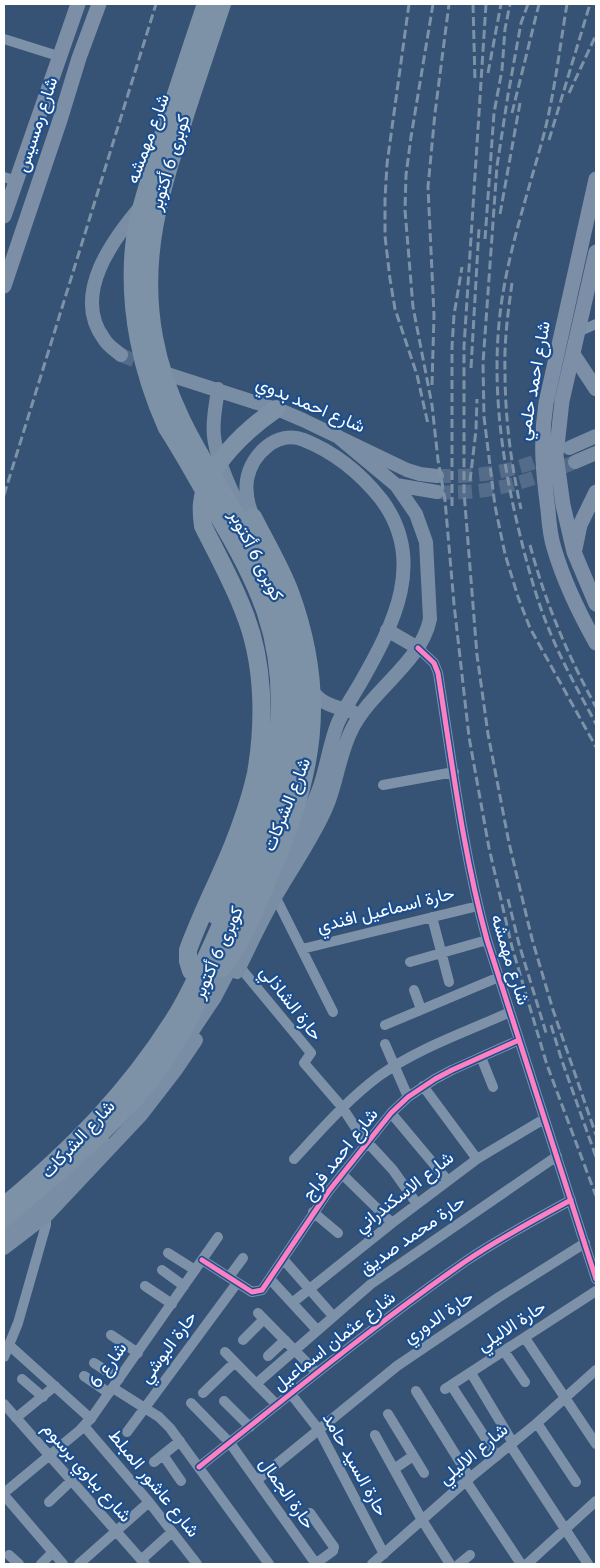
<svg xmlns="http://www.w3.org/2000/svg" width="600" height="1568" font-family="Overpass,Vazirmatn,sans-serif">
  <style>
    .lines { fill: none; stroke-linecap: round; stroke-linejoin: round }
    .secondary-tunnel { stroke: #546c89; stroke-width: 14; stroke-dasharray: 14 7; stroke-linecap: butt }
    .minor { stroke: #7d92a8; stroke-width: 10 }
    .secondary { stroke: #798da4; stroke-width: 14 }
    .primary { stroke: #7d8ea7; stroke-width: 15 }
    .motorway { stroke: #7e92a7; stroke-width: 18 }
    .rail { stroke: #7e92a7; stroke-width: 3; stroke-dasharray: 9 4; stroke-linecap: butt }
    .motorway-bridge { stroke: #7e92a7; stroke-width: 18 }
    .cycleway-casing { stroke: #1b4f8f; stroke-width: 8 }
    .cycleway { stroke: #ff80c0; stroke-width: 5 }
    .labels { text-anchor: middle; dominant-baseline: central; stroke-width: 4.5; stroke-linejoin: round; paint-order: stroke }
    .street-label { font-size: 18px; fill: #fff; stroke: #1b4f8f }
  </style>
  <rect width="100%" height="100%" fill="#365274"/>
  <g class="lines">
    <!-- secondary-tunnel -->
    <path class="secondary-tunnel" d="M121 355 150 367
      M437 476C480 477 513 472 552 455
      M437 492C489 495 528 482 575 462"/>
    <!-- minor -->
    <path class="minor" d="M4 39 58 56
      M4 177 16 181
      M578 332 596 324
      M418 648 434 663 438 673C452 762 463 853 487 940L596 1279
      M383 785 454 772
      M275 896 333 1012
      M432 917 449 982
      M302 949 478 906
      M410 962 487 940
      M239 966 311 1053 304 1063 342 1107 359 1133 393 1170 417 1204
      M414 990 421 1009
      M385 1025 499 977
      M385 1044 408 1097
      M481 1057 493 1087
      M423 1086 477 1159
      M391 1113 448 1181
      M294 1159C321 1130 347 1100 379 1076 418 1048 466 1032 510 1012
      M342 1174 392 1223
      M313 1212 338 1233
      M168 1253 195 1270
      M283 1259 333 1316
      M202 1260 252 1292 262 1290 328 1192 391 1113 408 1097 435 1079 452 1070 519 1040
      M162 1270 184 1286
      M229 1277 243 1258
      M270 1279 317 1330
      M145 1286 172 1304
      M292 1303 392 1223 477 1159 544 1119
      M258 1313 317 1373
      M111 1335 138 1353
      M525 1338 596 1444
      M243 1340 264 1319
      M9 1345 91 1419
      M504 1351 525 1382
      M225 1352 277 1405
      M268 1356 285 1340
      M4 1357 18 1323 46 1225V1213
      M94 1363 119 1379
      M471 1373 513 1443
      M84 1376 109 1393
      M22 1379 43 1397
      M256 1384 371 1284 557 1156
      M451 1385 497 1456
      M113 1388 159 1417 170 1428 269 1564
      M445 1389 596 1291
      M416 1391 470 1478
      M203 1393 235 1362
      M291 1394 319 1430 384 1554
      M224 1401 250 1427
      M191 1403 230 1443 316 1564
      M4 1404 145 1564
      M388 1414 424 1473
      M16 1418 55 1386
      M537 1423 576 1482
      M84 1426 149 1502 197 1564
      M127 1432 237 1283
      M375 1435 422 1520 450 1564
      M510 1445 588 1564
      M163 1455 181 1481
      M154 1462 180 1441
      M199 1467C287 1397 374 1325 466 1261 500 1238 536 1219 571 1200
      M394 1469 413 1456
      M257 1480 397 1366 499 1297 585 1243
      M466 1481 521 1564
      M4 1493 80 1430 92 1417 218 1237
      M4 1495 63 1564
      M49 1502 71 1481
      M310 1513 334 1547 333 1551 315 1564
      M9 1555 19 1564
      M141 1560 172 1532
      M41 1564 53 1552
      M79 1564 149 1502
      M372 1564 466 1481 537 1423 596 1370
      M459 1564 470 1555
      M527 1564 596 1501"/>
    <!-- secondary -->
    <path class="secondary" d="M121 355C115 350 108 346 104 339 71 295 113 239 142 205
      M167 374 282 411 303 420 407 470 420 474 437 476
      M218 389C216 405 212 421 214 436 216 458 232 493 242 513
      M569 448 596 436
      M575 462 596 453
      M396 485 437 492
      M253 517C248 505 245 493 247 480 251 455 277 429 304 440 334 452 361 474 381 499 427 560 394 624 361 682 353 696 343 710 337 725 330 744 327 764 321 783 314 804 304 823 295 842 286 859 278 876 270 893
      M387 630 418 648
      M308 686C321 705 333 706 353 712
      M237 972C250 946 262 919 277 894 293 866 313 838 326 808 337 783 339 754 352 729 372 689 421 663 430 619L426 542 416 514 396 485 336 435
      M183 1045 215 997 235 959
      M4 1233 57 1192 103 1142
      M4 1248 47 1215 141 1115 175 1071 196 1040"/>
    <!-- primary -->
    <path class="primary" d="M596 179 546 403C540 442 543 472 548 510 549 523 550 536 554 548 564 582 579 613 596 643
      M4 216 78 4
      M596 252 562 401 556 455 563 505 574 552 596 604
      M4 286 60 120 79 58 99 4
      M573 354 596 389
      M575 549 580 525 596 492"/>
    <!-- motorway -->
    <path class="motorway" d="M190 100 222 4
      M216 916 254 829
      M191 971 188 961V950C201 914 219 880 233 845 242 822 251 797 256 773 265 721 264 661 244 612 233 583 217 554 203 526 202 518 201 511 202 503 206 466 247 429 276 409
      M4 1206C73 1148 130 1091 178 1013 198 979 213 942 229 907"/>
    <!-- rail -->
    <path class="rail" d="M409 4 387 164 385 199V236L390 279 395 309 417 375 428 424
      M433 4 411 137 406 175 405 210 413 307 432 405 438 460 445 500 454 604 469 737 489 848 512 947 547 1065 596 1196
      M473 4 475 81
      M486 4 464 347V492L477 655 488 734 509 843 532 939 553 1010 596 1135
      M528 4 521 23 508 95 497 166 483 363 484 417 495 506 505 554 518 597 530 628 596 747
      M567 4C560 46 555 89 545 130 530 187 511 241 502 299 490 378 501 458 520 535 528 568 537 601 550 632 563 664 580 694 596 724
      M488 73 501 4
      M569 93 596 35
      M512 113 539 4
      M549 140 590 4
      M500 214 520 103
      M485 239 494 113 502 70 505 29 510 4
      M512 283C508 312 504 342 505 371 505 418 511 464 521 509
      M471 368 479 228
      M432 385 434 315 428 187 435 113 449 4
      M470 481 476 430 477 399
      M4 495 156 4
      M452 506V347L454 315 462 267
      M530 545C545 602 568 656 596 707
      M508 899 519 944 547 1036
      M551 1025 562 1061 596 1157"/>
    <!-- motorway-bridge -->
    <path class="motorway-bridge" d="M206 4C189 54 172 105 157 155 148 186 137 216 134 247 128 309 142 373 167 428 185 456 201 485 217 514 236 546 254 578 266 613 289 683 282 762 254 829
      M222 968C244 941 257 905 270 874 314 776 328 695 290 592 280 566 265 541 253 517
      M4 1218C47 1182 90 1146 129 1105 154 1079 175 1046 192 1014L278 816C307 723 303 638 256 551 218 479 169 421 154 337 138 250 164 181 190 100"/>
    <!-- cycleway casing -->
    <g class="cycleway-casing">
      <path id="cycleway" d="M418 648 434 663 438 673C452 762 463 853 487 940L596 1279
        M202 1260 252 1292 262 1290 328 1192 391 1113 408 1097 435 1079 452 1070 519 1040
        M199 1467C287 1397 374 1325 466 1261 500 1238 536 1219 571 1200"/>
    </g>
    <!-- cycleway -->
    <use href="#cycleway" class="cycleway"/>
  </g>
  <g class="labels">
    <!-- street labels -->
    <g class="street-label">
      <text transform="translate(38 125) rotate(-72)">شارع رمسيس</text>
      <text transform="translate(149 139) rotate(-70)">شارع مهمشه</text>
      <text transform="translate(171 163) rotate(-73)">كوبرى 6 أكتوبر</text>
      <text transform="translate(535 381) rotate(-80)">شارع احمد حلمي</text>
      <text transform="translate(310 406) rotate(23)">شارع احمد بدوي</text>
      <text transform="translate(255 556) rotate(63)">كوبرى 6 أكتوبر</text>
      <text transform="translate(288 805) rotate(-68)">شارع الشركات</text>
      <text transform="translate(386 911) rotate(-14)">حارة اسماعيل افندي</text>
      <text transform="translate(219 953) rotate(-66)">كوبرى 6 أكتوبر</text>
      <text transform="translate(509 960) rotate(73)">شارع مهمشه</text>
      <text transform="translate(290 1004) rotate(52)">حارة الشاذلي</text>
      <text transform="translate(79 1140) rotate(-47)">شارع الشركات</text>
      <text transform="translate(341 1155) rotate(-52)">شارع احمد فراج</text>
      <text transform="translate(405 1193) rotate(-38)">شارع الاسكندراني</text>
      <text transform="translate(413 1236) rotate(-35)">حارة محمد صديق</text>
      <text transform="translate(439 1318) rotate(-34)">حارة الدوري</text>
      <text transform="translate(512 1327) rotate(-33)">حارة الاليلي</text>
      <text transform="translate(335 1342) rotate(-38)">شارع عثمان اسماعيل</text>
      <text transform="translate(169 1348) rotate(-54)">حارة البوشي</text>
      <text transform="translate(109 1366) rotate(-55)">شارع 6</text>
      <text transform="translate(474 1455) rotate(-40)">شارع الاليلي</text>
      <text transform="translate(354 1465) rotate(61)">حارة السيد حامد</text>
      <text transform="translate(86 1473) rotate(49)">شارع بباوي برسوم</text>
      <text transform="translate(153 1484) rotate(51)">شارع عاشور المبلط</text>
      <text transform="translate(286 1494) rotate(55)">حارة الجمال</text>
    </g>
  </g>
  <!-- border -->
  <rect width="600" height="1568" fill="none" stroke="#ffffff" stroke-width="10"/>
</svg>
